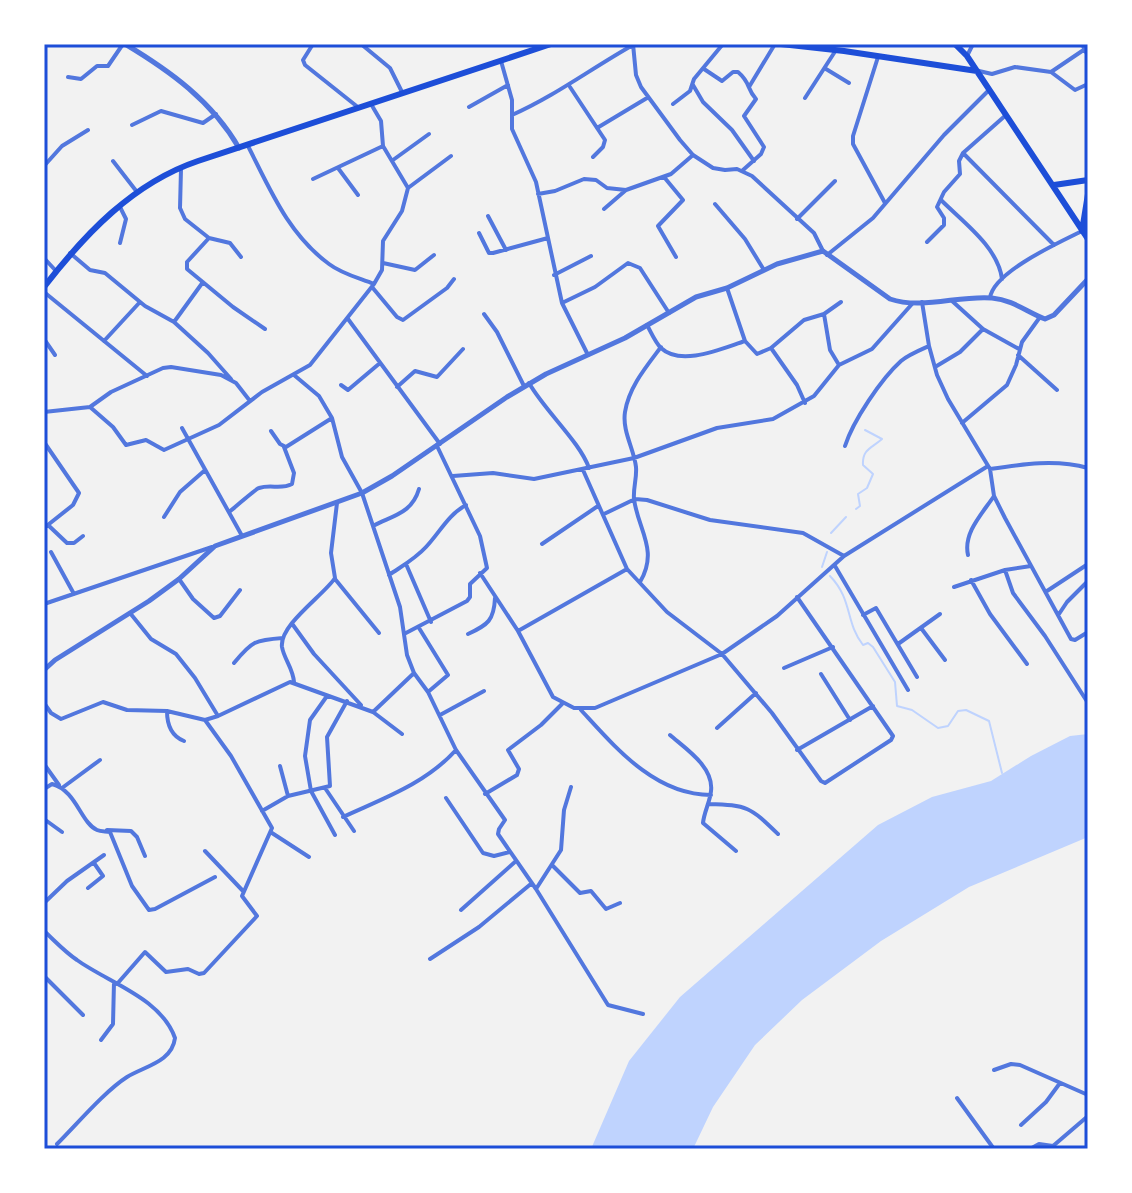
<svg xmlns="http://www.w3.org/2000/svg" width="1132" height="1193" font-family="Figtree,sans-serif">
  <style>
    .water { fill: #bfd3fe }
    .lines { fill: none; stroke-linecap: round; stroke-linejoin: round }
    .stream { stroke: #bfd3fe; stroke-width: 2 }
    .minor { stroke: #5277de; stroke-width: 4 }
    .tertiary { stroke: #5277de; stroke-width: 5 }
    .secondary { stroke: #1d4ed8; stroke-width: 6 }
    .neatline { fill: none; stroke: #1d4ed8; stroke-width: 3 }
  </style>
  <rect width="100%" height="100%" fill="#f2f2f2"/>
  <!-- water -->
  <path class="water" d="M1088 734V837L969 887 881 941 802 1000 755 1045 713 1107 693 1149H591L629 1061 680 997 878 825 932 797 991 781 1031 756 1070 736Z"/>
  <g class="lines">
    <!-- stream -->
    <path class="stream" d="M856 509 860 506 858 494 867 488 873 474 863 465C862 449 872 448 882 439L865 430
      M831 533 846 517
      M822 567 827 552
      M830 576C853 600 845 622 863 645L868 643 873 647 895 682 897 706 912 710 938 728 948 726 958 711 966 710 989 721 1002 773"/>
    <!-- minor -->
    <path class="minor" d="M313 44 303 60 305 65 359 108
      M361 44 390 68 402 92
      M633 44 636 75 641 87 680 140 693 155 713 168 725 170 737 169 752 176 814 233 823 251
      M1082 44 1088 56
      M967 56 973 44
      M878 57 853 136V144L885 203
      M501 61 512 100V129L536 182 562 303 588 355
      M704 69 722 81 733 72H738C751 83 746 88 756 99L744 116 764 147 761 154 743 170
      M826 69 849 83
      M979 71 992 74 1015 67 1051 72 1088 47
      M1051 72 1075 90 1088 84
      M68 77 81 79 97 66H108L123 44
      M693 85 703 102 732 130 754 161
      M570 87 605 140 603 147 593 157
      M749 87 775 44
      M805 98 836 50
      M673 104 690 91 694 79 723 44
      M469 107 508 85
      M512 115C555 96 592 68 633 45
      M132 125 161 111 203 123 216 114
      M597 128 647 98
      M248 146C270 189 288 234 329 264 342 274 359 278 374 284
      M963 153 1054 245
      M393 160 429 134
      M113 161 137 192
      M44 166 62 146 88 130
      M338 168 358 195
      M181 169 180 208 185 219 209 238 230 243 241 257
      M664 177 683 200 658 226 676 257
      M313 179 383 146
      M408 188 451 156
      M538 194 555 191 584 179 596 180 607 188 626 190
      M941 200C963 222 998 247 1002 279
      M715 204 745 239 764 270
      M120 207 126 219 120 243
      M604 209 626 190 671 174 693 155
      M488 216 506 250
      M797 219 835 181
      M479 233 489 253H493L548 238
      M209 238 187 262V269L233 307 265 329
      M927 242 944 225V218L937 207 944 192 960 174 959 161 963 153 1006 115
      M70 253 90 270 105 273 145 306 174 322 208 353 231 379
      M827 255 873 218 944 135 989 90
      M44 258 56 271
      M383 263 415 270 434 255
      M554 275 591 256
      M372 287 397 317 403 320 447 288 454 279
      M727 288 745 341 757 354 771 348 804 320 824 314 841 302
      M44 292 147 376
      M990 298C993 272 1060 242 1082 231
      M951 300 983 329 1019 349
      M922 302 929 346 937 375 948 399 990 469 994 496 1005 518 1071 639 1075 640 1088 632
      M562 303 595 287 628 263 640 268 669 313
      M484 314 497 332 524 386
      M824 314 830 350 839 365
      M348 319 440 444
      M174 322 203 282
      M647 325C651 332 655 342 661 348 681 367 723 348 745 341
      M44 339 55 355
      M104 341 140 302
      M771 348 797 385 805 403
      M1018 355 1057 390
      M935 367 960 352 983 329
      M294 375 319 396 332 418 342 457 362 493 400 607 407 655 414 673 428 692 456 750 505 820 499 829 498 834 536 889 608 1005 643 1014
      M529 383C545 411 580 442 589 468
      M341 385 348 390 380 363
      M397 387 415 371 437 377 463 349
      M90 407 113 427 126 445 146 440 164 450 219 425 262 392 310 365 374 284 382 270 383 241 402 211 408 188 383 146 381 121 371 104
      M44 412 90 407 111 392 163 368 171 367 221 375 236 383 250 401
      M962 423 1007 385 1016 365 1022 342 1040 317
      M182 428 241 534
      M271 431 280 444 286 447 332 418
      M44 442 79 493 73 505 44 528
      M845 446C853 421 881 379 901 361 908 355 920 350 929 346
      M990 469C1023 464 1056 459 1088 468
      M583 470 627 569 667 612 722 654 772 713 821 781 825 783 891 740 893 736 797 597
      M453 476 493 473 534 479 634 458 717 428 773 419 814 396 839 365 872 349 912 304
      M229 512C236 507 255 489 259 488 271 484 281 490 292 484L294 473 284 447
      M604 514 635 499 647 500 710 520 803 533 844 556
      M164 517 180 492 204 471
      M48 525 67 543H74L83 536
      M373 526C394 515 412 513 419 489
      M542 544 598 506
      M51 552 74 594
      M968 555C963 533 982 514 994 496
      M406 564 431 622
      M835 566 908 690
      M1005 570 1013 593 1045 636 1088 703
      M480 573 518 631 553 697 574 708H595L722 654 777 616 844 556 988 466
      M389 575C402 566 415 559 426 547 440 532 448 515 466 505
      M179 579 193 599 214 618 220 616 240 590
      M335 579 379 633
      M971 580 990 614 1027 664
      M640 582C659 550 638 530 634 499 633 488 637 478 636 467 634 449 622 431 625 412 629 387 646 367 661 347
      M954 587 1005 570 1031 566
      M1047 591 1088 564
      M44 604 212 547
      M130 613 151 639 176 654 195 678 218 716
      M1059 614 1067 602 1088 581
      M863 615 876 608 917 677
      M293 625 314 654 361 705
      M419 628 448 675 428 692
      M921 628 945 660
      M518 631 627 569
      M404 634 467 601 470 597V584L487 568 480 536 437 446
      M468 634C488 625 494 620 495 598
      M898 644 940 614
      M234 663C252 641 255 640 283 638
      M784 668 833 647
      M821 674 850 720
      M294 682C293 668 284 659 282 647 279 625 324 595 335 578L331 553 337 503
      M327 696 310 720 305 756 311 791 335 835
      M44 703 51 713 61 719 103 702 127 710 167 711 205 720 218 716 290 682 373 712 402 734
      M581 710C616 748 655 795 711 795
      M167 711C167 725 171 736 184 741
      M373 712 414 673
      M440 715 484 691
      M717 728 756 693
      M670 735C686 749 714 767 711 791 710 802 704 812 703 823L736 851
      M797 750 873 706
      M44 764 59 785
      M280 766 288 796
      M62 788 100 760
      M325 788 354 831
      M44 789 52 784C76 790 81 823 97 830 101 832 106 831 110 832L132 886 149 910 155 909 215 877
      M485 794 517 775 519 769 508 750 541 725 562 704
      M446 798 483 853 494 856 510 852
      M708 804C748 805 750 807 778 834
      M262 811 288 796 330 786 327 737 347 701
      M343 817C384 798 425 784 456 750
      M44 819 62 832
      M107 830 131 831 137 837 145 856
      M272 833 309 857
      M205 851 243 891
      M552 865 580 893 591 891 606 909 620 903
      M88 888 103 876 94 863
      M536 889 561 850 564 810 571 787
      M44 903 67 881 104 855
      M461 910 516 861
      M44 931C55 941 65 952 77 960 109 983 161 998 175 1038 172 1062 145 1066 127 1077 105 1091 77 1124 57 1144
      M430 959 479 927 532 883
      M44 976 83 1015
      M117 984 145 952 166 972 188 969 199 974 204 973 257 916 242 896 272 828 231 756 205 720
      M101 1040 113 1024 114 982
      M994 1070 1011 1064 1020 1065 1088 1095
      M957 1098 994 1149
      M1021 1125 1046 1102 1060 1083
      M1030 1149 1039 1144 1053 1146 1088 1116"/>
    <!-- tertiary -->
    <path class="tertiary" d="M125 44C170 71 212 101 239 148
      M44 670 55 660 149 601 179 579 215 546 362 493 392 476 507 397 546 374 625 338 696 297 727 288 777 264 823 251 890 299C922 310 959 295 992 298 1013 300 1027 312 1045 319L1054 315 1088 279"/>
    <!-- secondary -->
    <path class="secondary" d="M781 44 844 51 977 71
      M955 44 967 56 1088 239
      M1054 185 1088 180
      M1082 231 1088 194
      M44 287C85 234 133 183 198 161L551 44"/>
  </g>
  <!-- border -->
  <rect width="1132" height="1193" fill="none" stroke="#ffffff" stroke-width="92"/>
  <rect x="46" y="46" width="1040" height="1101" class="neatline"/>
</svg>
